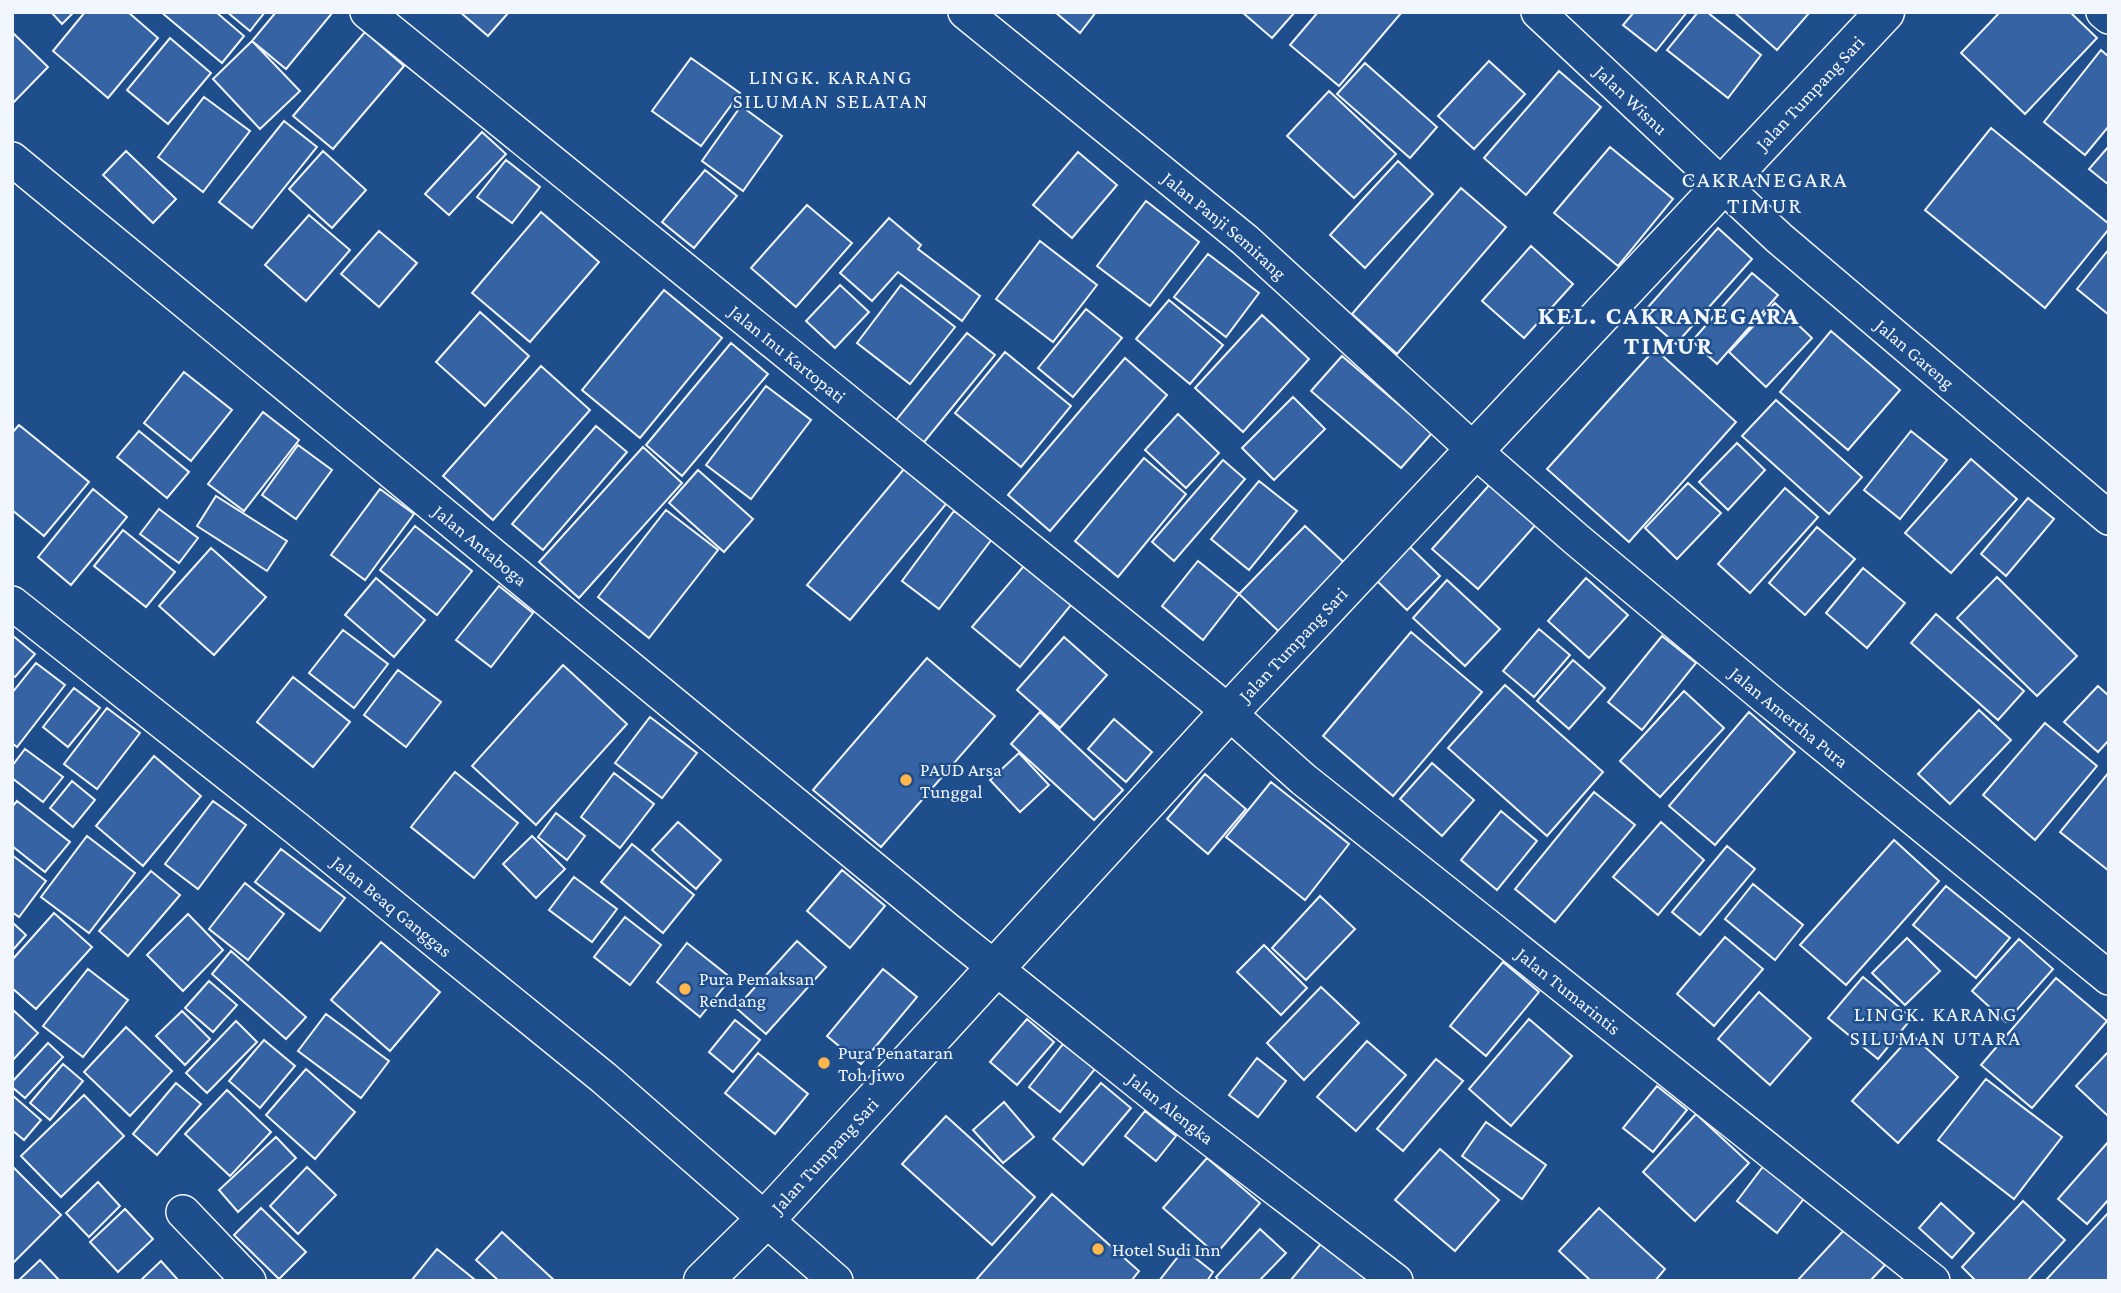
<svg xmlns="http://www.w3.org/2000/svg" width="2121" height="1293" font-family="'Crimson Pro',serif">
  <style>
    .building { fill: #3563a3; stroke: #f2f6ff; stroke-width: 2 }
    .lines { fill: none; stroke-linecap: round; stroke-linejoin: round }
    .minor-casing { stroke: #f2f6ff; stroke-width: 36 }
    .secondary-casing { stroke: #f2f6ff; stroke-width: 41 }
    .minor { stroke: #1f4e8c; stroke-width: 33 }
    .secondary { stroke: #1f4e8c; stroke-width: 38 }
    .poi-dot { fill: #ffb74d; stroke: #1f4e8c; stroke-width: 2.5 }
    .labels { text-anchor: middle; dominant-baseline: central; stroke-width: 5; stroke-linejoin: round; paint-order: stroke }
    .street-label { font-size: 19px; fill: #f2f6ff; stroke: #1f4e8c }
    .poi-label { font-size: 19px; fill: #f2f6ff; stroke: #1f4e8c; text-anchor: start }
    .neighbourhood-label { font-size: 21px; letter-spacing: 2px; fill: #f2f6ff; stroke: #1f4e8c }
    .quarter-label { font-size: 23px; letter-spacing: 2px; fill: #f2f6ff; stroke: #1f4e8c }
    .district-label { font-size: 26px; font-weight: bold; letter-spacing: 2px; fill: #f2f6ff; stroke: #1f4e8c }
  </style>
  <rect width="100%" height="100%" fill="#1f4e8c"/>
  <!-- building -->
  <path class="building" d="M51 12H74L62 24Z
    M85 12H128L158 38 108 98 53 51Z
    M161 12H216L244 36 222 63Z
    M227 12H265L250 31Z
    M276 12H333L286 69 252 41Z
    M460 12H509L488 36Z
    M1055 12H1096L1080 33Z
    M1242 12H1295L1272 38Z
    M1318 12H1402L1339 86 1290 45Z
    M1634 12H1687L1656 51 1623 25Z
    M1698 12H1707L1761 55 1728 98 1667 50Z
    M1734 12H1810L1777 50Z
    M2000 12H2070L2097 38 2025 114 1961 53Z
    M12 32 48 67 12 104Z
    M365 32 404 66 333 149 293 116Z
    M170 38 211 73 168 124 127 90Z
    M252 41 300 91 260 129 213 79Z
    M2101 50 2109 57V126L2085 155 2044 122Z
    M691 58 740 93 701 146 652 111Z
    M1489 61 1525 94 1474 149 1438 116Z
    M1365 63 1437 127 1410 158 1337 94Z
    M1559 71 1601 107 1526 195 1484 158Z
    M1329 91 1396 154 1354 198 1287 136Z
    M204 97 250 131 203 192 158 157Z
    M741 106 782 136 743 191 702 161Z
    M284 121 317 147 252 228 219 202Z
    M1991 128 2109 224V229L2045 308 1925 210Z
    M482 132 506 154 449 215 425 194Z
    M2109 146V185L2089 169Z
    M1610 147 1673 199 1618 266 1554 213Z
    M126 151 176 199 153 223 103 175Z
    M323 151 366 190 332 228 289 189Z
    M1078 152 1117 185 1072 238 1033 205Z
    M506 160 540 187 512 223 477 197Z
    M1398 161 1433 194 1365 268 1330 235Z
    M705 170 737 196 694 248 662 222Z
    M1461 188 1506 227 1397 354 1352 314Z
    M1146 201 1199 242 1150 306 1097 266Z
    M807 205 852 243 796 307 751 268Z
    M541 212 599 262 530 342 472 293Z
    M309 215 350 250 306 301 265 265Z
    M889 218 921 245 918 249 980 296 962 321 898 272 872 301 840 273Z
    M1718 228 1752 259 1676 344 1642 314Z
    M379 231 417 263 379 307 341 274Z
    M1040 241 1097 285 1053 342 996 299Z
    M1531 246 1573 284 1524 338 1482 301Z
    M2109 249V315L2077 289Z
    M1208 254 1259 293 1226 337 1174 297Z
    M1752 273 1778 295 1717 364 1692 341Z
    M840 285 869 312 835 348 806 321Z
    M901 285 955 327 910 384 857 343Z
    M664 290 722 338 640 438 582 390Z
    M1169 300 1223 345 1190 384 1136 339Z
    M1775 303 1812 338 1766 387 1729 352Z
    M1086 309 1122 338 1073 397 1038 368Z
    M480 312 529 356 485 406 436 362Z
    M1262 315 1309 359 1243 432 1195 388Z
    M1831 331 1900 390 1848 450 1780 392Z
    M967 333 995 355 920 447 892 425Z
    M731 343 768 374 682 476 646 445Z
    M1655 349 1736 422 1629 542 1547 469Z
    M1005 352 1071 406 1021 467 955 413Z
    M1342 356 1432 433 1401 468 1311 391Z
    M1125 358 1167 395 1050 531 1008 495Z
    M541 366 590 410 493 520 443 476Z
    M184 372 232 410 191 461 144 423Z
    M766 386 811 420 751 499 706 465Z
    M1293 397 1325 429 1274 480 1242 448Z
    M1776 400 1862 477 1829 514 1742 436Z
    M263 412 299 440 244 511 208 484Z
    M1178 414 1219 453 1186 488 1145 450Z
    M19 425 89 482 44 536 12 510V433Z
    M596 426 627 452 543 550 512 524Z
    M139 431 189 472 167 498 117 457Z
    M1911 431 1947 460 1900 519 1864 490Z
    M1737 443 1765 470 1728 510 1699 482Z
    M298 445 332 470 296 519 262 495Z
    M643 447 682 483 579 598 539 562Z
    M1144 458 1186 494 1118 577 1075 541Z
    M1971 459 2017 499 1951 573 1905 533Z
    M1223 460 1245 479 1174 561 1152 542Z
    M904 469 946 504 850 620 807 585Z
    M698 470 753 519 724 552 669 503Z
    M1259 481 1297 511 1249 570 1211 539Z
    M1492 482 1538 522 1478 589 1432 549Z
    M1688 483 1721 513 1677 559 1645 528Z
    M1785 488 1818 517 1750 593 1718 564Z
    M93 489 127 517 71 585 38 557Z
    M380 489 414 514 365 580 331 555Z
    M216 496 287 541 267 571 197 526Z
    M2028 498 2054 519 2006 576 1981 554Z
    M159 509 198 538 179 563 140 534Z
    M666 510 718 550 649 638 598 597Z
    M954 511 992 539 939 609 902 581Z
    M415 526 472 571 437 615 380 570Z
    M1305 526 1351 569 1286 638 1239 594Z
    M1817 527 1855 559 1805 615 1769 583Z
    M123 530 175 572 146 607 94 566Z
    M1407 544 1440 576 1407 610 1374 578Z
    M211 548 266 597 214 655 159 606Z
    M1029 560 1076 599 1020 667 972 627Z
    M1198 561 1239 594 1203 640 1162 606Z
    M1863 568 1905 603 1867 648 1826 613Z
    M1997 577 2077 656 2037 696 1957 618Z
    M376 578 425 620 394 657 345 615Z
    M1586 578 1628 615 1589 658 1548 621Z
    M1447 580 1500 629 1465 666 1413 618Z
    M499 586 533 613 491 667 456 640Z
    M1936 614 2024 691 1998 720 1911 643Z
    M1539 629 1570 655 1534 697 1503 671Z
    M343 630 388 664 354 708 309 673Z
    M1411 632 1482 692 1393 796 1323 736Z
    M12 635 35 654 15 677 12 675Z
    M1662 636 1696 663 1642 730 1608 702Z
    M1064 637 1107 675 1060 728 1017 690Z
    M927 658 995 716 881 847 813 790Z
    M1573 660 1605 688 1569 729 1537 701Z
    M36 663 65 685 17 747 12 743V693Z
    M563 665 627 724 536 825 472 766Z
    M398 670 441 702 406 747 364 715Z
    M293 677 350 722 313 767 257 722Z
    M1505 685 1603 772 1547 836 1448 748Z
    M2098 686 2109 696V740L2098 752 2064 722Z
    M74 688 100 708 68 747 43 727Z
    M1684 691 1724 728 1660 797 1620 761Z
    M107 708 140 733 97 789 64 764Z
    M1979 710 2011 740 1950 804 1918 774Z
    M1040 712 1123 790 1094 820 1011 744Z
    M1749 712 1795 752 1715 845 1669 806Z
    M650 717 697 753 662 798 615 763Z
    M1114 719 1152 752 1126 782 1088 749Z
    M2045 723 2097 766 2035 840 1983 795Z
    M25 749 63 777 43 802 12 778V766Z
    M1019 753 1049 785 1020 812 990 780Z
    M154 756 201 796 143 866 96 826Z
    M1432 763 1474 800 1442 836 1400 799Z
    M455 772 518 823 474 878 411 827Z
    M2109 772V871L2060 832Z
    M614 773 654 804 620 848 581 817Z
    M1205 774 1246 809 1208 854 1167 819Z
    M72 781 95 800 73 827 50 808Z
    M1271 782 1349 844 1305 900 1226 837Z
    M1594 792 1635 825 1555 922 1515 889Z
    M17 801 70 842 45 872 12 846V807Z
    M213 801 246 825 198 889 165 864Z
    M1501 811 1537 841 1497 890 1461 860Z
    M556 813 585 836 567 860 538 837Z
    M678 822 721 860 696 889 652 850Z
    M1661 822 1704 860 1658 915 1613 877Z
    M87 836 135 873 89 933 41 897Z
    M532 836 565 869 536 898 503 864Z
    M1894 840 1939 881 1846 985 1800 945Z
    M632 844 694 895 663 933 601 882Z
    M1727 846 1755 869 1700 935 1672 912Z
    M281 849 345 898 320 931 255 882Z
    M12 855 46 881 19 917 12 912Z
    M842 870 885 906 850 948 807 911Z
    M151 871 180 895 128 956 99 931Z
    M574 877 617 909 592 942 549 910Z
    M245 883 284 914 248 960 209 929Z
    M1753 884 1803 925 1775 960 1725 919Z
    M1946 886 2010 938 1976 978 1913 925Z
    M1320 896 1355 929 1306 980 1272 948Z
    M54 913 92 947 36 1009 12 988V960Z
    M188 914 223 950 183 991 147 955Z
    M625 917 661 945 630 985 594 957Z
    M12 922 26 935 12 951Z
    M1725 937 1763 969 1714 1026 1677 994Z
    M1907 938 1940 971 1905 1005 1872 973Z
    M2019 939 2053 969 2006 1022 1972 991Z
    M797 941 826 967 766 1034 736 1008Z
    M381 942 440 992 390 1051 331 1000Z
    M687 943 731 978 700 1017 657 982Z
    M1264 945 1307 988 1281 1015 1237 972Z
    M231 951 306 1017 286 1039 212 974Z
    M1503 962 1539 992 1486 1056 1450 1026Z
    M88 969 128 1000 83 1057 43 1026Z
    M883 969 917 997 861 1064 827 1036Z
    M1863 977 1912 1018 1878 1059 1828 1018Z
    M2056 978 2107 1021 2032 1108 1981 1065Z
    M209 981 237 1005 213 1032 185 1008Z
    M1321 987 1359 1023 1304 1080 1267 1043Z
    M1759 992 1811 1038 1770 1085 1718 1039Z
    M12 1009 38 1033 12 1061Z
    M182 1011 210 1039 185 1065 156 1036Z
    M326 1014 389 1061 361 1098 298 1051Z
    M1027 1019 1054 1042 1017 1085 990 1062Z
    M1529 1019 1572 1056 1511 1126 1469 1089Z
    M735 1020 760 1040 733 1072 709 1052Z
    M236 1021 257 1042 207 1093 186 1073Z
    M126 1027 172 1071 130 1116 84 1072Z
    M1912 1035 1958 1077 1898 1143 1852 1101Z
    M264 1040 295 1066 260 1108 229 1081Z
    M1367 1041 1406 1075 1356 1131 1317 1097Z
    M48 1043 63 1057 25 1098 12 1087V1082Z
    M1063 1044 1095 1069 1060 1112 1029 1087Z
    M2109 1051V1117L2076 1086Z
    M758 1053 808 1094 775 1134 725 1093Z
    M1257 1058 1286 1081 1258 1117 1229 1095Z
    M1436 1059 1463 1081 1403 1151 1377 1129Z
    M63 1064 83 1081 50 1120 30 1103Z
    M306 1069 355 1112 315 1159 266 1115Z
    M1986 1079 2062 1137 2014 1199 1938 1140Z
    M176 1083 201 1104 157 1155 133 1134Z
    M1101 1083 1131 1108 1083 1165 1053 1139Z
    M1657 1086 1687 1110 1653 1152 1623 1128Z
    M227 1090 271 1132 230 1176 185 1134Z
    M12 1095 41 1120 24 1140 12 1130Z
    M84 1095 124 1136 61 1197 21 1156Z
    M1004 1102 1034 1137 1003 1163 973 1130Z
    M1145 1111 1176 1136 1156 1161 1125 1136Z
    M1696 1114 1749 1163 1695 1221 1643 1172Z
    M946 1116 1035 1197 992 1245 902 1164Z
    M1486 1122 1546 1165 1522 1199 1462 1156Z
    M276 1137 296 1158 238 1212 219 1190Z
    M2109 1141V1199L2087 1224 2058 1199Z
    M1440 1149 1499 1200 1455 1251 1395 1200Z
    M1207 1158 1260 1203 1216 1254 1163 1208Z
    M1765 1164 1806 1196 1777 1233 1737 1201Z
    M12 1166 61 1215 12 1264Z
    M307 1167 336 1195 298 1234 270 1206Z
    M98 1182 120 1206 89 1237 66 1213Z
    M1052 1194 1139 1271 1131 1281H975Z
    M2023 1201 2065 1240 2027 1281H1976L1962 1267Z
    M1941 1203 1974 1233 1952 1258 1919 1228Z
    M261 1208 306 1252 279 1279 234 1235Z
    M1599 1208 1665 1269 1655 1281H1591L1559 1251Z
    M125 1209 153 1239 118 1272 90 1242Z
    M2109 1212V1281H2045Z
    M1260 1229 1286 1253 1259 1281H1219L1216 1277Z
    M1845 1229 1885 1265 1870 1281H1797Z
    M502 1232 555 1281H499L476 1260Z
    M1324 1240 1367 1276 1364 1281H1290Z
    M437 1249 474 1279 472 1281H411Z
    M1184 1249 1213 1272 1207 1281H1159Z
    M40 1260 60 1281H18Z
    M161 1261 179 1281H140Z"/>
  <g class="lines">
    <!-- minor casing -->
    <g class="minor-casing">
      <g id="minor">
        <path id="s1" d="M367 12 1211 697 1303 779 1933 1281"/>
        <path id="s2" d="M965 12 1245 240 1474 450 1576 539 1765 697 2109 978"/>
        <path id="s3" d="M1538 12 1779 238 2109 518"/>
        <path d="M2103 12 2109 17"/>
        <path id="s4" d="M12 159 949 931 1164 1103 1396 1281"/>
        <path id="s5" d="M12 603 296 828 604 1078 836 1281"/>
        <path d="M183 1212 249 1281"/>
      </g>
    </g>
    <!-- secondary casing -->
    <g class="secondary-casing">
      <g id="secondary">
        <path id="s6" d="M703 1281 765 1220 1229 712 1885 12"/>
      </g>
    </g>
    <!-- minor -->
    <use href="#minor" class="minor"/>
    <!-- secondary -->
    <use href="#secondary" class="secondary"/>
  </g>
  <!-- markers -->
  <g class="poi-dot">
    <circle cx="906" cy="780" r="7"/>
    <circle cx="685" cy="989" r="7"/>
    <circle cx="824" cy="1063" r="7"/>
    <circle cx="1098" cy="1249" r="7"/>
  </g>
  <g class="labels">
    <!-- street labels -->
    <g class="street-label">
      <text stroke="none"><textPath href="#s6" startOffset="1624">Jalan Tumpang Sari</textPath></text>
      <text stroke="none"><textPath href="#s3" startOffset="128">Jalan Wisnu</textPath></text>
      <text stroke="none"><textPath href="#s2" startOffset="336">Jalan Panji Semirang</textPath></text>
      <text stroke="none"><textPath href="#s3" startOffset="509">Jalan Gareng</textPath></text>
      <text stroke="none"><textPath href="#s1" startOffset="542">Jalan Inu Kartopati</textPath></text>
      <text stroke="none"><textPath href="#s4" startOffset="607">Jalan Antaboga</textPath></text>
      <text stroke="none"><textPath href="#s6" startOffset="868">Jalan Tumpang Sari</textPath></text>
      <text stroke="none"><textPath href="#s2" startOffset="1085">Jalan Amertha Pura</textPath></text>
      <text stroke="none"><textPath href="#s5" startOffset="486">Jalan Beaq Ganggas</textPath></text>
      <text stroke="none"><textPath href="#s1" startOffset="1550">Jalan Tumarintis</textPath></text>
      <text stroke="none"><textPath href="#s4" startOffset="1498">Jalan Alengka</textPath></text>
      <text stroke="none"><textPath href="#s6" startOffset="175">Jalan Tumpang Sari</textPath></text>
    </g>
    <!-- poi labels -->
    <g class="poi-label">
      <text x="920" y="769">PAUD Arsa<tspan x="920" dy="22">Tunggal</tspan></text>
      <text x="699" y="978">Pura Pemaksan<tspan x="699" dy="22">Rendang</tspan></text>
      <text x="838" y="1052">Pura Penataran<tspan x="838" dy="22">Toh Jiwo</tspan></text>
      <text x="1112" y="1249">Hotel Sudi Inn</text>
    </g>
    <!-- neighbourhood labels -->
    <g class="neighbourhood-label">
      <text x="831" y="77">LINGK. KARANG<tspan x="831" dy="24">SILUMAN SELATAN</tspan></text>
      <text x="1936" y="1014">LINGK. KARANG<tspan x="1936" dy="24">SILUMAN UTARA</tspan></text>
    </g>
    <!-- quarter labels -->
    <g class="quarter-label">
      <text x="1765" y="179">CAKRANEGARA<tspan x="1765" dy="26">TIMUR</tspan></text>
    </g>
    <!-- district labels -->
    <g class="district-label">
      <text x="1669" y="315">KEL. CAKRANEGARA<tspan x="1669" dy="30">TIMUR</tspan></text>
    </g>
  </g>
  <!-- border -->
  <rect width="2121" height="1293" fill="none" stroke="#f2f6ff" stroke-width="28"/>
</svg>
